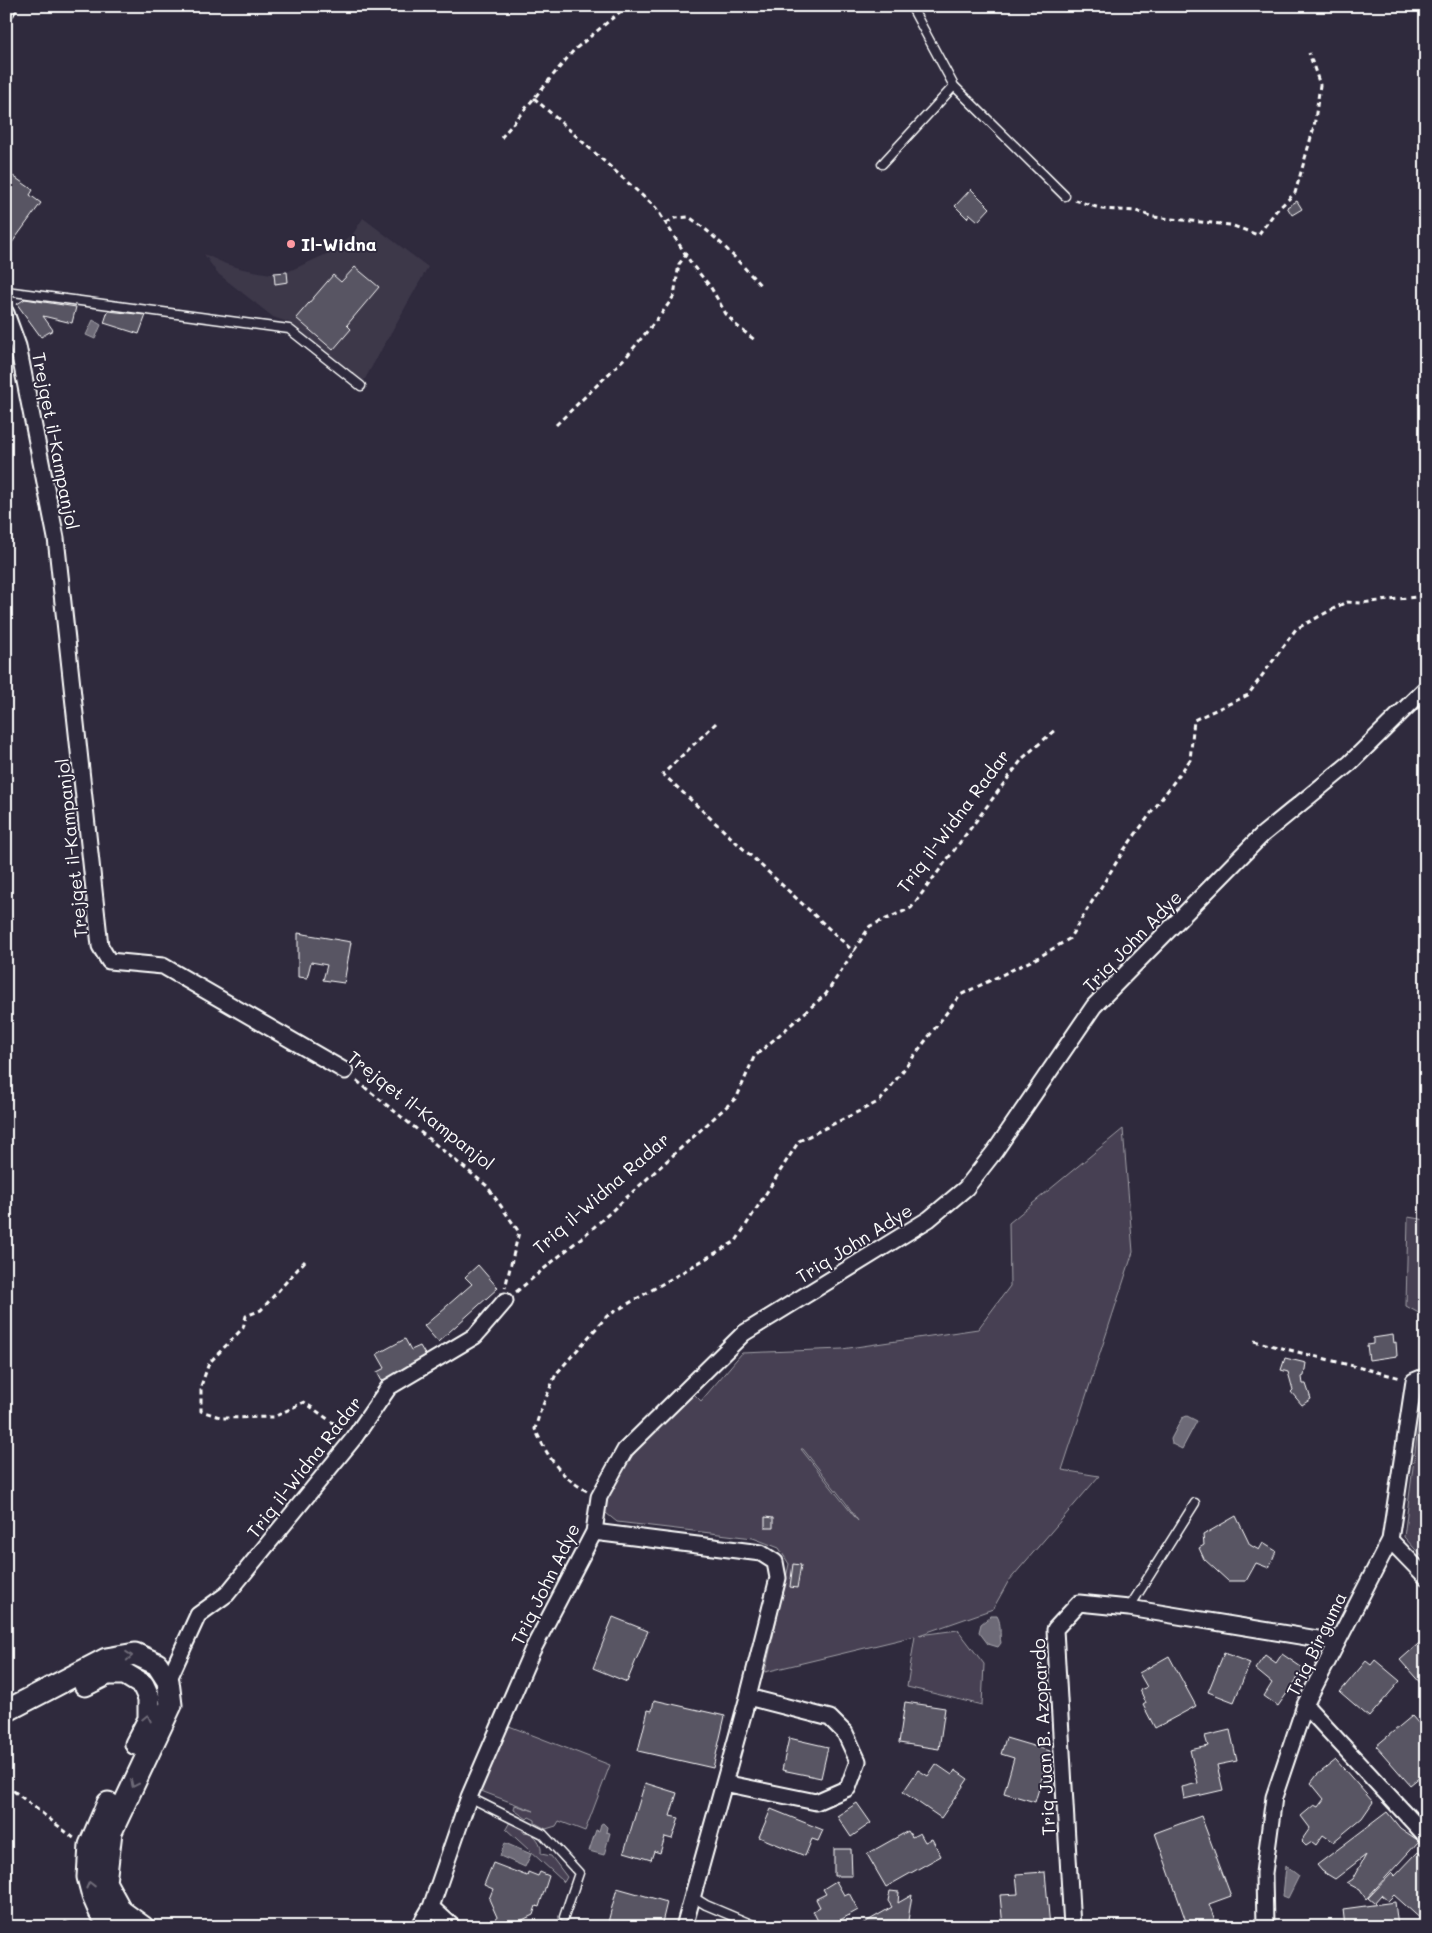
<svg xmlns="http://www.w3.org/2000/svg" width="1432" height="1933" font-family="Mali,sans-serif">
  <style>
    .built { fill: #3c3749 }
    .green { fill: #464152; stroke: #a2a0a8; fill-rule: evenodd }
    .water { fill: #6d6a77; stroke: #a7a6ad }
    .building { fill: #595564; stroke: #fff }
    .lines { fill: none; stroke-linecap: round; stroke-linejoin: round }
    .lane-casing { stroke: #fff; stroke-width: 11 }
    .street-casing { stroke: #fff; stroke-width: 19 }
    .secondary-casing { stroke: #fff; stroke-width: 25 }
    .path { stroke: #fff; stroke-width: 3; stroke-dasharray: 5 4; stroke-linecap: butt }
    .lane { stroke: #2f2a3d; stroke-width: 8 }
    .street { stroke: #2f2a3d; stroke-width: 15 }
    .secondary { stroke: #2f2a3d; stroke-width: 21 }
    .oneway { stroke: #6d6a77 }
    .poi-dot { fill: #ff9aa2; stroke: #2f2a3d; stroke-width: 2 }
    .labels { text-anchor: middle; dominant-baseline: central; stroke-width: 4; stroke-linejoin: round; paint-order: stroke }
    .poi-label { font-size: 18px; font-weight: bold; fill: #fff; stroke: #2f2a3d; text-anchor: start }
    .street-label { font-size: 18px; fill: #fff; stroke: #2f2a3d }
  </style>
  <rect width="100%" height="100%" fill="#2f2a3d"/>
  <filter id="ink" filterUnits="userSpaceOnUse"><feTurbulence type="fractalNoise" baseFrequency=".02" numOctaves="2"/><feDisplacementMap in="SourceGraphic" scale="10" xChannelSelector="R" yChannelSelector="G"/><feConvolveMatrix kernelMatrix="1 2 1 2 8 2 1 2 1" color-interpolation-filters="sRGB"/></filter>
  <g filter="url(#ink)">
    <!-- built -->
    <path class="built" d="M363 218 428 267 361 386 291 323 273 317 217 273 204 254 226 264 243 269 271 274 287 272 331 252 353 234Z"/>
    <!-- green -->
    <path class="green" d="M1123 1129 1133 1252 1062 1470 1099 1476 1008 1582 993 1609 919 1635 958 1630 984 1664 982 1705 907 1687 915 1636 765 1672 789 1564 779 1548 753 1538 617 1522 601 1509 620 1473 653 1427 692 1392 701 1401 742 1353 842 1349 978 1329 1010 1286 1009 1223ZM801 1449H803L846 1503 858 1521Z
      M1408 1217 1426 1220V1317L1406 1306Z
      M1426 1393V1561L1404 1537 1422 1397Z
      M509 1726 610 1765 585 1831 559 1821 556 1826 546 1829 535 1823V1820L529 1817 527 1819 514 1810 515 1805 534 1811 481 1791Z
      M510 1822 523 1828V1832L531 1833C538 1839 542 1845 541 1854L551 1856 567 1877 564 1882 506 1829Z"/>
    <!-- water -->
    <path class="water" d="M93 320 101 325 95 339 86 335Z
      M1187 1416 1197 1421 1182 1449 1172 1444 1171 1439 1182 1418Z
      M991 1616H997C1002 1624 999 1634 1001 1643L998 1647 988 1644 979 1632 981 1624Z
      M603 1823 607 1827 606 1832 610 1833 604 1855 589 1851 596 1830 599 1831 601 1824Z
      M505 1843 531 1854 525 1867 500 1856Z
      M1286 1866 1299 1876 1288 1898 1283 1896Z"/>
    <!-- building -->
    <path class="building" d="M13 176 33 190 30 195 41 203 6 251V183L8 184Z
      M971 189 990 208 978 221 970 214 967 218 955 206Z
      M1297 201 1302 209 1292 215 1287 207Z
      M355 267 379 287 347 325 351 329 333 350 296 318 333 275 341 282Z
      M287 272 288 282 275 284 274 273Z
      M25 299 76 307 72 323 43 316 53 330 41 337 17 304Z
      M108 311 146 315 139 334 104 323Z
      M298 933 351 942 344 983 323 980 327 965 311 962 307 978 298 977Z
      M478 1265 498 1288 438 1342 424 1326 472 1284 465 1277Z
      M1393 1335 1394 1343 1396 1342 1397 1356 1369 1360 1367 1345 1373 1344V1338Z
      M405 1339 411 1350 420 1346 429 1361 384 1385 377 1372 385 1368 377 1354Z
      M1285 1358 1306 1363 1304 1376 1302 1377 1303 1384H1306L1311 1399 1302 1405 1291 1392 1293 1390 1288 1372 1281 1370Z
      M1236 1516 1250 1545 1259 1550 1263 1543 1276 1551 1269 1568 1256 1563 1246 1581H1228L1204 1559 1199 1548 1204 1545 1203 1535Z
      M765 1517 773 1518V1528H765Z
      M793 1564 801 1565 797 1588 790 1587Z
      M613 1617 648 1631 627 1682 593 1668Z
      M1426 1637V1684L1423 1686 1400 1660Z
      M1224 1653 1250 1663 1234 1702 1208 1692Z
      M1282 1654 1304 1669 1278 1706 1264 1696 1272 1683 1255 1669 1265 1655 1276 1663Z
      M1169 1656 1196 1706 1155 1728 1143 1705 1146 1703 1140 1690 1147 1687 1139 1673Z
      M1375 1660 1400 1681 1369 1717 1340 1692 1366 1661 1371 1665Z
      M654 1700 725 1716 713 1768 638 1751 648 1710 652 1711Z
      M905 1702 945 1708 939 1749 899 1743Z
      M1412 1716 1426 1732V1772L1410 1785 1376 1746Z
      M1230 1730 1237 1761 1217 1765 1223 1790 1184 1799 1182 1787 1198 1783 1190 1750 1208 1746 1205 1736Z
      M789 1738 828 1747 821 1778 782 1770Z
      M1006 1738 1050 1751 1035 1802 1004 1793 1014 1758 1001 1754Z
      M1336 1760 1373 1802 1362 1818 1333 1842 1323 1835 1316 1845 1312 1842 1306 1846 1301 1841 1310 1828 1301 1816 1314 1805 1318 1807 1324 1799 1311 1783 1317 1775Z
      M936 1764 952 1775 955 1770 968 1779 941 1818 903 1792 918 1770 928 1776Z
      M645 1783 677 1793 670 1816 679 1818 672 1839 665 1837 660 1853 654 1851 651 1860 624 1852Z
      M1426 1793V1804L1421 1798Z
      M857 1803 871 1823 851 1837 837 1816Z
      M771 1809 823 1830 818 1841 812 1839 805 1856 759 1837Z
      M1387 1812 1400 1828 1419 1841 1366 1899 1360 1890 1347 1883 1353 1879 1366 1855 1335 1879 1322 1871 1317 1865Z
      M1201 1816 1231 1896 1209 1904 1217 1926 1188 1927 1155 1833Z
      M908 1831 912 1837 920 1833 925 1842 932 1839 941 1856 886 1887 867 1854Z
      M834 1849H851L852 1876H834Z
      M1418 1852 1426 1859V1920L1424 1922 1394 1895 1388 1901 1381 1895 1374 1903 1368 1898 1392 1873 1395 1876Z
      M493 1863 527 1876 528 1872 538 1876 540 1872 549 1876 539 1907 536 1906 533 1915 516 1923 515 1927 494 1926 497 1917 489 1899 493 1889 484 1885Z
      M1045 1872 1050 1927H1003L1000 1895 1018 1894 1016 1874Z
      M836 1881 844 1895 849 1893 858 1910 828 1927H821L813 1911 820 1907 816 1899 826 1894 823 1889Z
      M617 1888 667 1902 661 1927 607 1926Z
      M890 1891 899 1892 898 1903 912 1895 907 1927H857L892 1907 888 1901Z
      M1395 1902 1398 1927H1345L1343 1909Z
      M65 1921 79 1927H63Z"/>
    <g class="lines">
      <!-- lane casing -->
      <g class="lane-casing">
        <path id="lane" d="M911 6 954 86 1065 196
          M882 164 954 86
          M6 291 289 329 361 386
          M1129 1608 1195 1503
          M469 1797 543 1834 579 1873 564 1917
          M693 1897 706 1905 758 1927"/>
      </g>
      <!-- street casing -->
      <g class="street-casing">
        <path id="street" d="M6 11 9 6
          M6 313 18 346 56 538 100 946 109 961 163 966 345 1071
          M594 1532 761 1553 775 1562 778 1578 748 1697 684 1927
          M1390 1540 1426 1577
          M168 1681 198 1615 227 1594 354 1438 389 1387 475 1336 505 1301
          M1305 1705 1426 1836
          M724 1783 816 1802 848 1788 858 1761 845 1733 830 1718 748 1697
          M431 1907 453 1927
          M419 1927 431 1907 469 1797 532 1651 594 1532 599 1497 625 1450 744 1333 929 1219 966 1188 995 1151 1094 1006 1262 835 1350 763 1426 688
          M1072 1927 1055 1629 1079 1603 1129 1608 1336 1642
          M1265 1927 1264 1873 1274 1797 1305 1705 1390 1540 1414 1381 1426 1376"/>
      </g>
      <!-- secondary casing -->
      <g class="secondary-casing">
        <path id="secondary" d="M85 1685 107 1674H125L143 1685 149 1698V1719L136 1744
          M6 1711 106 1659 135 1654 157 1664 168 1681 171 1705 111 1832 105 1882 121 1911 143 1927
          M108 1803 90 1845 88 1877 93 1896 100 1912 114 1927"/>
      </g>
      <!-- path -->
      <path class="path" d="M534 98 656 208 693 266 710 286 726 314 737 326 756 341
        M501 138 574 50 627 6
        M1075 200 1102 209 1136 211 1153 217 1231 225 1258 235 1276 211 1295 193 1314 127 1320 85 1309 53
        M666 223 675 218 689 217C717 236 739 262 762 287
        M556 425 627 356 662 313 674 296 679 264 686 255
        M716 723 663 774 854 952
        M357 1081 487 1186 519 1232 505 1288
        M305 1261 261 1310 246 1316 243 1328 209 1363 201 1386V1411L223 1418 274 1417 304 1402 343 1430
        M516 1292 593 1228 737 1097 754 1057 826 994 870 926 911 908 1023 758 1056 729
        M1254 1341 1401 1378
        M587 1491C559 1476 548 1457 535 1429L540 1412 556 1374 607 1316 736 1241 799 1141 880 1101 960 995 1039 957 1069 939 1124 850 1190 760 1194 720 1248 695 1296 629 1346 602 1361 603 1426 596
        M6 1785 75 1839"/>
      <!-- lane -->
      <use href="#lane" class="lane"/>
      <!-- street -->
      <use href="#street" class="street"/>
      <!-- secondary -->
      <use href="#secondary" class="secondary"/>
    </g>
    <!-- one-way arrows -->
    <defs><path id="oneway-chevron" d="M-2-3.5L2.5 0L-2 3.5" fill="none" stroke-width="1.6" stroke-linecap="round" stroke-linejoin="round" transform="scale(1.25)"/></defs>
    <g class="oneway">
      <use href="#oneway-chevron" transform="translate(129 1656) rotate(-4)"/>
      <use href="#oneway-chevron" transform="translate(147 1718) rotate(-77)"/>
      <use href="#oneway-chevron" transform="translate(134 1784) rotate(115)"/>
      <use href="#oneway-chevron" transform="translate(90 1885) rotate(-104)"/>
    </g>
  </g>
  <!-- markers -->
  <circle class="poi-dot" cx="291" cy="244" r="5"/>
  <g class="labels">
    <!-- poi labels -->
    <g class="poi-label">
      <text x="301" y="244">Il-Widna</text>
    </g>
    <!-- street labels -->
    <g class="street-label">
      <text transform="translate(56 441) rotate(79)">Trejqet il-Kampanjol</text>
      <text transform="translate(953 821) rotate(-53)">Triq il-Widna Radar</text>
      <text transform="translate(71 848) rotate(-96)">Trejqet il-Kampanjol</text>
      <text transform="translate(1132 941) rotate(-46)">Triq John Adye</text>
      <text transform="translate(421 1110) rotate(38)">Trejqet il-Kampanjol</text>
      <text transform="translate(601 1193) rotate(-41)">Triq il-Widna Radar</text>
      <text transform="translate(854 1243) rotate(-32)">Triq John Adye</text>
      <text transform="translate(304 1467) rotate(-52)">Triq il-Widna Radar</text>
      <text transform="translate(545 1584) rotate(-64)">Triq John Adye</text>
      <text transform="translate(1316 1644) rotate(-64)">Triq Birguma</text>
      <text transform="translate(1043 1737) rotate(-93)">Triq Juan B. Azopardo</text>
    </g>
  </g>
  <!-- margin -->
  <rect width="1432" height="1933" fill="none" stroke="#2f2a3d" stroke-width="25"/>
  <rect x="12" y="12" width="1407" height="1908" fill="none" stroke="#fff" stroke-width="2" filter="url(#ink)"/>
</svg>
